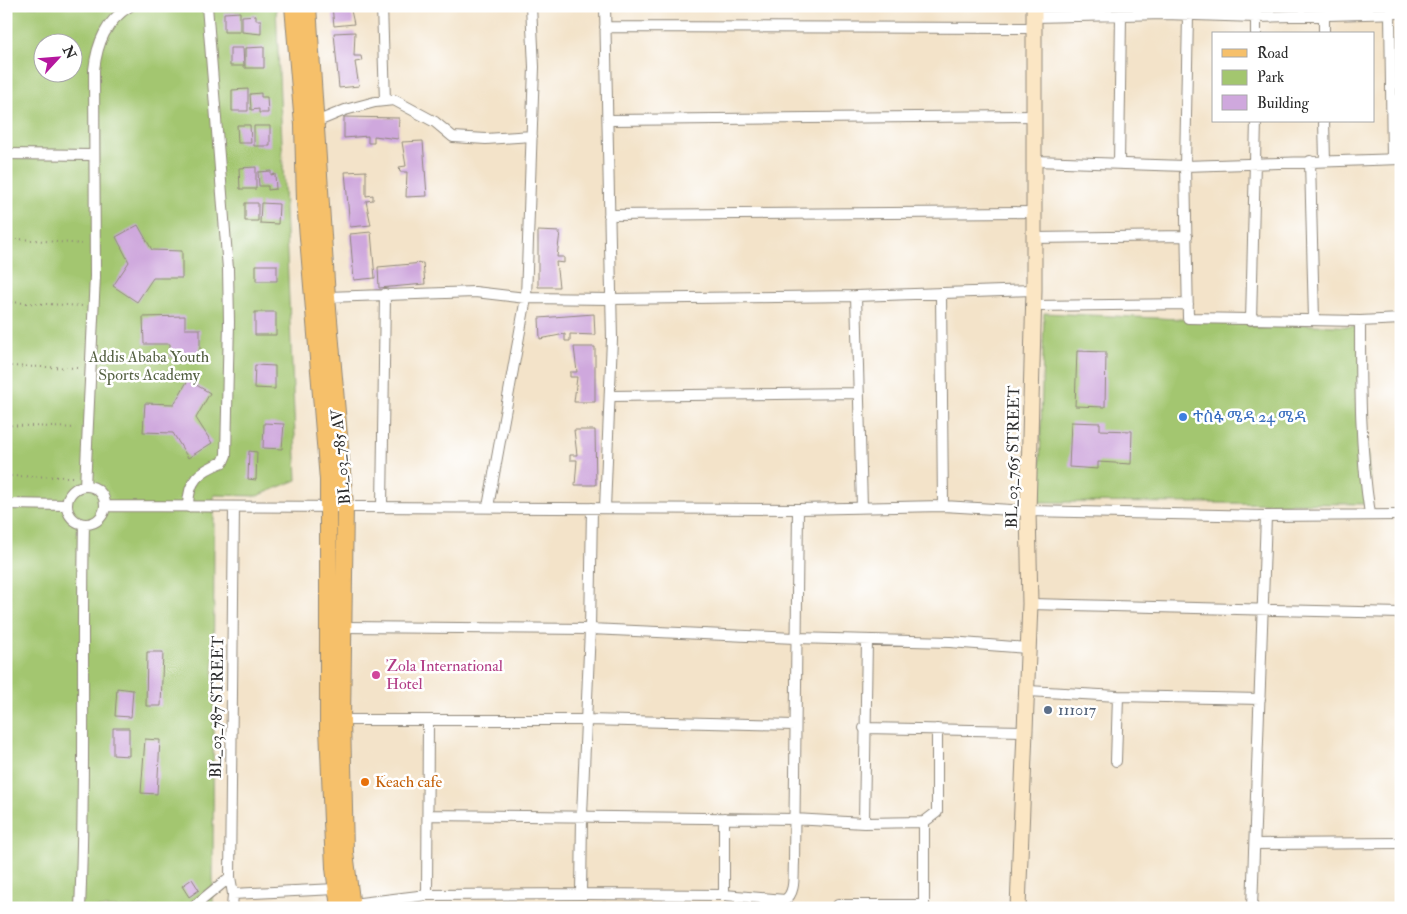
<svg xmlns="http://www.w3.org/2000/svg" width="1407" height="914" font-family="'IM FELL Double Pica','Noto Serif Ethiopic',serif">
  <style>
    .green { fill: #a3c66f; stroke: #67784d; fill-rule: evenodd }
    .building { fill: #cfa8dd }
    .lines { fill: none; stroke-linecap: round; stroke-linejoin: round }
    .street-casing { stroke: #8f877a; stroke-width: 12 }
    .secondary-casing { stroke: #8f877a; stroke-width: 17 }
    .primary-casing { stroke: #8f877a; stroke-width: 18 }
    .path { stroke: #8f877a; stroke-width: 2; stroke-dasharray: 1 4; stroke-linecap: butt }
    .street { stroke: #fff; stroke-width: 10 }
    .secondary { stroke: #fbe6c4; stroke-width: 15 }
    .primary { stroke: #f6c06b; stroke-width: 16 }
    .shop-dot { fill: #3f7fe0; stroke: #fff; stroke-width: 2 }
    .hotel-dot { fill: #d1479c; stroke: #fff; stroke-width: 2 }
    .service-dot { fill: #5c6f8a; stroke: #fff; stroke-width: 2 }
    .food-dot { fill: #e8710a; stroke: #fff; stroke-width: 2 }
    .labels { text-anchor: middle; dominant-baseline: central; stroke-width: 5; stroke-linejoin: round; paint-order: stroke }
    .park-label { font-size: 16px; fill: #556143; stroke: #fff }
    .shop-label { font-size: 16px; fill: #366cbe; stroke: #fff; text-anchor: start }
    .street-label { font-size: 16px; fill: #2b2b2b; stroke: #fff }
    .hotel-label { font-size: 16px; fill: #b23c85; stroke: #fff; text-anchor: start }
    .service-label { font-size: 16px; fill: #4e5e75; stroke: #fff; text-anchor: start }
    .food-label { font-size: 16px; fill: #c56008; stroke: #fff; text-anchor: start }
  </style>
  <rect width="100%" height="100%" fill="#fff"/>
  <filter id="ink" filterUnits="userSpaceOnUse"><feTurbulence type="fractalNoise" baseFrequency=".02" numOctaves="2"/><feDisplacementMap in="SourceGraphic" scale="10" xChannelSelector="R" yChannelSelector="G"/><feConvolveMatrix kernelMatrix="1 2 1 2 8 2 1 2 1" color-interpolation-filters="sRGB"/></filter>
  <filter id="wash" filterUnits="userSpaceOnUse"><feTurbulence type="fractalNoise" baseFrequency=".0096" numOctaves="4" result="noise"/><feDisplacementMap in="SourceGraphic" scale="20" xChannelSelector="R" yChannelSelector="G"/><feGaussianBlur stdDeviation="1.12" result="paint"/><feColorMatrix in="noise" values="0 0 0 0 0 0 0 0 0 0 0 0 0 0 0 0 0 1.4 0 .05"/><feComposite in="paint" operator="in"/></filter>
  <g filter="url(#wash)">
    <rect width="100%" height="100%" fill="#f3e3c9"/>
    <!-- green -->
    <path class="green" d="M6 6H276L297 480 257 496 214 495 213 908H6ZM42 42H72V72H42Z
      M1044 313 1359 327 1371 504 1039 502Z"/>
    <g id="blocks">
      <!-- building -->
      <path class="building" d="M332 6H350L354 24 334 26Z
        M240 12V32H224V13Z
        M256 15V20H261V34L242 32V16Z
        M355 32 354 56H361L362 61 355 62 359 86 339 88 334 33Z
        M264 47V68H245V48Z
        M230 48H243L244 66H230Z
        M248 89V111H232V90Z
        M261 93V97H267L268 113H259V109L251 110 250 94Z
        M344 117 399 118 398 139 374 136V143H368V136L344 138Z
        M237 125H250L251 143H238Z
        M254 126H270V146H254Z
        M423 141 427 196 406 197 407 172H400L399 167 406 166 402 142Z
        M256 167V189H240L239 168Z
        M271 171V175L275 174 276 189 268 190V186H259L258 172Z
        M366 171V196L373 195V200L366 201 371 225 350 227 345 172Z
        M245 203H258V221H245Z
        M261 203 279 204 278 224 260 223Z
        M138 225 152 250 182 251V278H153L137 302 113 286 129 262 116 237Z
        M538 231 560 232 557 257H564V263L556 262 559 287H538Z
        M371 232 375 278 354 280 350 234Z
        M423 263 425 284 379 288 378 267Z
        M256 265H277V281H256Z
        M255 312H276V335H255Z
        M594 314 595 335 570 334V341H565V334L540 339 539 318Z
        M185 316V329H200V358L170 357V344H144L143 317Z
        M574 347H595V402H574L577 377H570V372H577Z
        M1077 351 1106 352 1105 407 1075 406Z
        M255 365 275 366V389L254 388Z
        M188 380 210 393 196 418 212 443 188 458 173 433 143 432 145 403 174 404Z
        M1071 422 1100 423V430L1132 431 1131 464 1098 462V469L1069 467Z
        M264 423 284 424 282 449 263 448Z
        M574 430H595L596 485H575L577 460H570V455H577Z
        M249 451 257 452 256 480 248 479Z
        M147 652H163L161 706H146Z
        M117 688 133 690 131 717 115 716Z
        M113 728H129V756L113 755Z
        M145 739 160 740 157 794 141 793Z
        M192 879 199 890 189 897 182 886Z"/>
    </g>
  </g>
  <g filter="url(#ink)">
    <use href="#blocks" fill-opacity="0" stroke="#8f877a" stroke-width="1"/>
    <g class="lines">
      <!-- street casing -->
      <g class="street-casing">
        <path id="street" d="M382 6 385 101
          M1390 13 1392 159
          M1188 15 1185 166 1188 318 1360 321 1401 319
          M1324 16V34
          M1034 17 1165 14 1256 17 1401 13
          M1256 17V34
          M605 27 1033 28
          M609 120 1035 116
          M1324 121 1325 161
          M311 124 345 110 375 102 394 100 435 122 453 137 486 139 532 136
          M6 154 93 155
          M1035 161 1185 166 1401 159
          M1310 161 1314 320
          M1119 164 1121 15
          M609 215 1034 212
          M1033 238 1187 236
          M941 293 943 506
          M856 296 862 507
          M327 297 475 292 526 298 610 299 856 296 1034 290
          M1034 306 1188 304
          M1251 320 1256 121
          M1360 321C1360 386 1360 450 1370 514
          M611 396 857 393
          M85 486 95 276 94 70C97 43 106 21 130 6
          M67 505a19 19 0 1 1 38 0a19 19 0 1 1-38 0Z
          M6 504 67 505
          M105 506 798 509 943 506 1028 511 1266 516 1401 515
          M382 506 385 294
          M188 507C188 480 199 471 223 462L226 455 229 322 228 269 207 6
          M488 507 526 298 534 67 531 6
          M605 508 612 339 605 6
          M1030 604 1401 613
          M344 627 590 629 795 638 950 642 1028 648
          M1028 691 1118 696 1260 699
          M342 720H588L794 725
          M864 728 1027 731
          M1116 761 1118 696
          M429 815 794 819 864 823 924 822 937 812V729
          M924 822V908
          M864 823 867 640
          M1256 844 1401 843
          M233 894 336 889
          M581 894 582 815 590 629 592 508
          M427 895 428 721
          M724 895V818
          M352 904 427 895 581 894 724 895 785 900C796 893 793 875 794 862L798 509
          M838 905H924
          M80 908C86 780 81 652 84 524
          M192 908 230 877
          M232 908 233 894 230 877 234 507
          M1252 908 1266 516"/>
      </g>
      <!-- secondary casing -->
      <g class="secondary-casing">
        <path id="secondary" d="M1018 908 1030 604 1028 511 1034 290V6"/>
      </g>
      <!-- primary casing -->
      <g class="primary-casing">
        <path id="primary" d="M293 6 303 125 305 201 328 480V728L334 868 339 908
          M308 6 327 297 345 505 342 720 345 852 352 908"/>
      </g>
      <!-- path -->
      <path class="path" d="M6 238 84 244
        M6 302 84 306
        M6 366 79 368
        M6 425 76 428
        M6 476 74 477"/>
      <!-- street -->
      <use href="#street" class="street"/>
      <!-- secondary -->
      <use href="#secondary" class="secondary"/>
      <!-- primary -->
      <use href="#primary" class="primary"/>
    </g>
  </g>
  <!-- markers -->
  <circle class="shop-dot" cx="1183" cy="417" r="5"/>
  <circle class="hotel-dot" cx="376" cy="675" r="5"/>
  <circle class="service-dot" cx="1048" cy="710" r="5"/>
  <circle class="food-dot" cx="365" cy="782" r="5"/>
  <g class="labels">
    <!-- park labels -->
    <g class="park-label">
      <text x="149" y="357">Addis Ababa Youth<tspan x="149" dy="18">Sports Academy</tspan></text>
    </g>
    <!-- shop labels -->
    <g class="shop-label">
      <text x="1193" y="417">ተስፋ ሜዳ 24 ሜዳ</text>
    </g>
    <!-- street labels -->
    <g class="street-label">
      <text transform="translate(341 457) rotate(-95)">BL_03_785 AV</text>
      <text transform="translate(1013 457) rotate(-89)">BL_03_765 STREET</text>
      <text transform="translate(217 707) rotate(-89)">BL_03_787 STREET</text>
    </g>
    <!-- hotel labels -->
    <g class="hotel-label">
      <text x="386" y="666">Zola International<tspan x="386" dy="18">Hotel</tspan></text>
    </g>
    <!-- service labels -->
    <g class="service-label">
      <text x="1058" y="710">111017</text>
    </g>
    <!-- food labels -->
    <g class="food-label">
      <text x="375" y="782">Keach cafe</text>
    </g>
  </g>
  <!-- margin -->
  <rect width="1407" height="914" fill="none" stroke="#fff" stroke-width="25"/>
  <!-- legend -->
  <rect x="1212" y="32" width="162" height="90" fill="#ffffff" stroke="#aaaaaa"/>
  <rect x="1222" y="49" width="25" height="8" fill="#f6c06b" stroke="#aaaaaa"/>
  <text x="1257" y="58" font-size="15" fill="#2b2b2b">Road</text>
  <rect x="1222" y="70" width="25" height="15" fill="#a3c66f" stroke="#aaaaaa"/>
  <text x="1257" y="82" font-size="15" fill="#2b2b2b">Park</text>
  <rect x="1222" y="95" width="25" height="15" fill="#cfa8dd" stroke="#aaaaaa"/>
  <text x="1257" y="108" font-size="15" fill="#2b2b2b">Building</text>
  <!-- north arrow -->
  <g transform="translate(58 58) rotate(64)"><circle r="24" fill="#ffffff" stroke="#aaaaaa"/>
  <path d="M0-4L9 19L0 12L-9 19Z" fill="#b5179e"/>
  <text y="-8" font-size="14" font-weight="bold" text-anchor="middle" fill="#2b2b2b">N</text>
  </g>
</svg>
